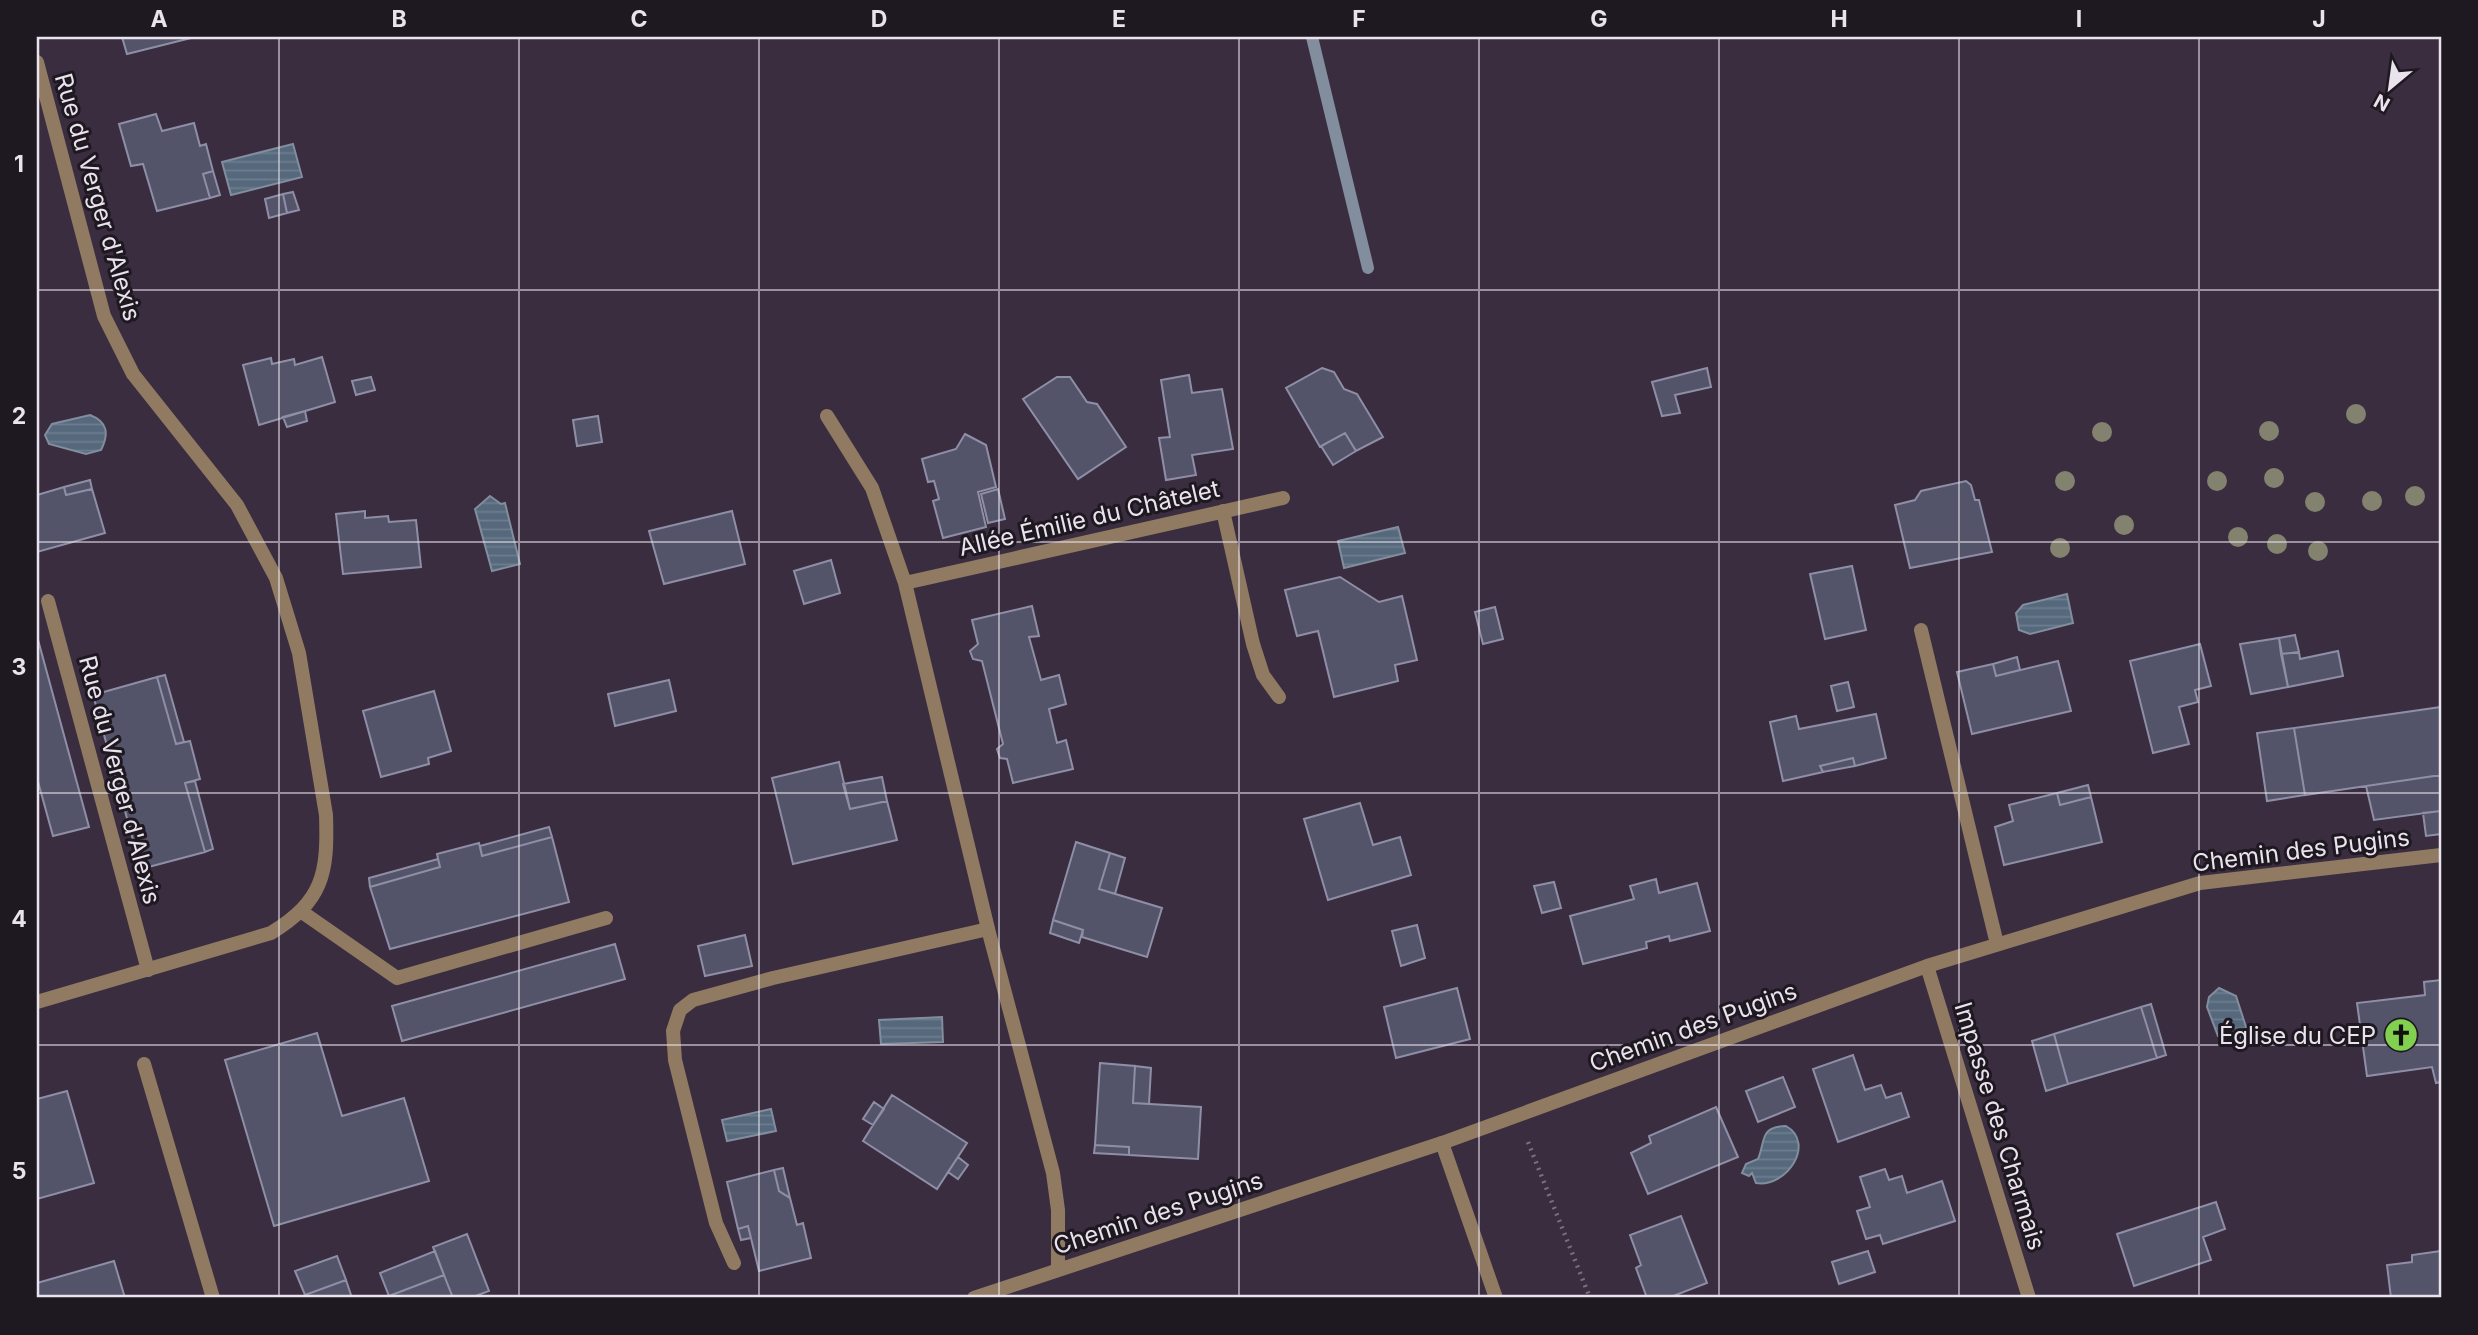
<svg xmlns="http://www.w3.org/2000/svg" width="2478" height="1335" font-family="Inter,sans-serif">
  <style>
    .water { fill: url(#water-rules); stroke: #828d9e; stroke-width: 2 }
    .lines { fill: none; stroke-linecap: round; stroke-linejoin: round }
    .stream { stroke: #828d9e; stroke-width: 12 }
    .building { fill: #535469; stroke: #8e8fa7; stroke-width: 2 }
    .path { stroke: #7a6f7e; stroke-width: 4.5; stroke-dasharray: 2 5; stroke-linecap: butt }
    .lane { stroke: #907a61; stroke-width: 14 }
    .street { stroke: #907a61; stroke-width: 14 }
    .tree { fill: #82826e }
    .grid { fill: none; stroke: #eae2ed; stroke-width: 2; stroke-opacity: 0.55 }
    .labels { text-anchor: middle; dominant-baseline: central; stroke-width: 6; stroke-linejoin: round; paint-order: stroke }
    .street-label { font-size: 24px; fill: #eae2ed; stroke: #1e1820 }
    .poi-label { font-size: 24px; fill: #eae2ed; stroke: #1e1820; text-anchor: end }
    .neatline { fill: none; stroke: #eae2ed; stroke-width: 2.5 }
    .grid-label { font-size: 23px; text-anchor: middle; font-weight: bold; fill: #eae2ed }
  </style>
  <defs>
    <pattern id="water-rules" width="6" height="5" patternUnits="userSpaceOnUse" patternTransform="scale(1.75)"><rect width="6" height="5" fill="#55687c"/><path d="M0 2.5h6" fill="none" stroke="#6e7d8f"/></pattern>
  </defs>
  <rect width="100%" height="100%" fill="#3a2d3f"/>
  <!-- water -->
  <path class="water" d="M293 144 302 177 231 195 222 162Z
    M90 415C108 422 109 434 101 450L86 454 49 444 45 435 52 424Z
    M490 496 501 504 505 503 520 564 492 571 475 509Z
    M1398 527 1405 553 1344 568 1338 541Z
    M2067 594 2073 623 2030 634 2019 630 2016 613 2023 605Z
    M2219 988 2236 996 2246 1027 2242 1040 2236 1044 2218 1036 2207 1007 2209 997Z
    M942 1017 943 1042 881 1044 879 1020Z
    M771 1109 776 1131 727 1141 722 1120Z
    M1786 1126C1816 1143 1787 1188 1756 1183L1752 1173 1749 1176 1742 1173 1746 1164 1758 1159C1766 1140 1759 1127 1786 1126Z"/>
  <g class="lines">
    <!-- stream -->
    <path class="stream" d="M1312 37 1368 268"/>
  </g>
  <!-- building -->
  <path class="building" d="M122 37H195L127 54Z
    M156 114 162 131 194 123 200 146 206 144 213 171 203 174 210 198 157 211 143 164 131 166 119 124Z
    M213 171 220 195 210 198 203 174Z
    M293 192 299 210 287 213 283 194Z
    M283 194 287 213 269 218 265 199Z
    M322 357 335 402 259 425 243 365 271 358 272 364 294 359 295 365Z
    M1322 368 1334 372 1344 389 1357 394 1383 437 1356 451 1345 433 1320 447 1286 388Z
    M1707 368 1711 387 1675 395 1680 413 1662 416 1652 382Z
    M1189 375 1192 393 1222 389 1233 449 1192 455 1196 475 1166 480 1159 438 1170 437 1161 380Z
    M371 377 375 390 356 395 352 381Z
    M1057 377H1070L1087 402 1097 404 1126 447 1078 479 1023 399Z
    M305 411 307 421 287 427 283 417Z
    M598 416 602 442 577 446 573 420Z
    M1345 433 1356 451 1333 465 1321 446Z
    M965 434 986 445 996 487 978 492 986 527 943 538 933 501 939 499 934 481 928 482 922 459 956 449Z
    M90 480 92 489 66 495 64 487Z
    M1966 481 1971 485 1975 500H1979L1992 552 1910 568 1895 505 1915 500 1921 491Z
    M64 487 66 495 92 489 105 533 37 552V495Z
    M998 489 1005 519 988 523 981 494Z
    M365 511V518L388 516 389 522 416 520 421 567 343 574 336 514Z
    M732 511 745 564 664 584 649 531Z
    M831 560 840 593 804 604 794 571Z
    M1852 566 1866 630 1825 639 1810 574Z
    M1340 577 1379 602 1402 596 1417 660 1395 665 1398 681 1334 697 1318 631 1297 636 1285 590Z
    M1032 606 1039 636 1029 637 1041 680 1059 675 1066 704 1049 709 1057 743 1066 740 1073 769 1013 783 1007 759 1000 758 997 749 1003 744 982 661 973 659 970 651 978 644 972 620Z
    M1495 607 1503 639 1483 644 1475 612Z
    M2295 635 2299 652 2281 654 2279 638Z
    M37 636 89 827 53 836 37 778Z
    M2279 638 2288 687 2251 694 2240 644Z
    M2200 644 2211 686 2195 690 2198 702 2179 707 2189 744 2153 753 2130 661Z
    M2338 651 2343 676 2288 687 2281 654 2299 652 2300 659Z
    M2017 657 2020 670 1996 676 1993 664Z
    M2058 661 2071 711 1972 734 1957 672 1993 664 1996 676Z
    M165 675 184 742 176 744 157 677Z
    M157 677 176 744 190 741 200 779 185 783 205 852 141 869 93 695Z
    M669 680 676 711 615 726 608 694Z
    M1848 682 1854 707 1837 711 1831 686Z
    M434 691 451 751 428 758 429 764 381 777 363 711Z
    M2441 707V775L2305 795 2294 728Z
    M1876 714 1886 758 1855 766 1853 758 1820 766 1823 772 1783 781 1770 722 1796 716 1799 729Z
    M2294 728 2305 795 2267 801 2257 733Z
    M1853 758 1855 766 1823 772 1820 766Z
    M839 762 850 809 887 801 897 840 793 864 772 778Z
    M2441 775V811L2374 820 2366 786Z
    M882 777 887 801 850 809 843 784Z
    M195 781 213 849 205 852 185 783Z
    M2088 785 2091 797 2060 805 2057 793Z
    M2057 793 2060 805 2091 797 2102 842 2004 865 1995 827 2013 821 2009 805Z
    M1360 803 1373 845 1400 837 1411 875 1328 900 1304 819Z
    M2441 811V834L2426 836 2423 813Z
    M549 827 552 837 482 856 480 846Z
    M552 837 569 902 390 949 370 887 440 867 437 854 479 843 482 856Z
    M1076 842 1110 853 1099 889 1162 908 1147 957 1082 937 1083 930 1053 920Z
    M1110 853 1125 858 1115 894 1099 889Z
    M438 859 440 867 370 887 369 878Z
    M1656 879 1659 893 1697 883 1710 931 1670 941 1669 936 1646 942 1647 948 1583 964 1570 916 1634 899 1630 886Z
    M1554 882 1561 908 1542 913 1534 886Z
    M1053 920 1083 930 1079 943 1050 933Z
    M1417 925 1425 958 1401 966 1392 931Z
    M745 935 752 966 705 976 698 946Z
    M615 944 625 979 402 1041 392 1006Z
    M2441 980V1082L2436 1083 2432 1067 2367 1076 2357 1003 2425 995 2424 982Z
    M1457 988 1470 1039 1396 1058 1384 1007Z
    M2151 1004 2166 1055 2157 1058 2141 1007Z
    M2141 1007 2157 1058 2068 1084 2054 1034Z
    M317 1033 342 1116 404 1098 429 1181 274 1226 225 1060Z
    M2054 1034 2068 1084 2046 1091 2032 1041Z
    M1853 1055 1865 1090 1881 1085 1886 1098 1901 1093 1909 1117 1838 1142 1813 1069Z
    M1100 1063 1135 1066 1133 1103 1201 1107 1198 1159 1129 1155V1147L1095 1145Z
    M1135 1066 1151 1068 1149 1104 1133 1103Z
    M1783 1077 1795 1107 1758 1122 1746 1091Z
    M67 1091 94 1183 37 1199V1099Z
    M892 1095 967 1143 937 1189 863 1141Z
    M874 1102 884 1109 873 1125 863 1119Z
    M1716 1107 1738 1157 1648 1194 1631 1153 1651 1143 1649 1136Z
    M1095 1145 1129 1147V1155L1094 1153Z
    M958 1157 968 1165 958 1179 948 1172Z
    M783 1168 790 1198 779 1191 774 1170Z
    M1885 1169 1889 1180 1902 1176 1907 1193 1942 1181 1955 1221 1883 1244 1880 1235 1866 1239 1857 1211 1870 1207 1860 1177Z
    M774 1170 779 1191 790 1198 797 1225 803 1223 811 1258 759 1271 748 1226 738 1229 727 1182Z
    M2216 1202 2225 1229 2203 1237 2211 1260 2134 1286 2117 1234Z
    M1681 1216 1707 1283 1668 1298H1647L1636 1268 1641 1265 1630 1235Z
    M748 1226 751 1238 741 1240 738 1229Z
    M467 1234 489 1291 470 1298H453L433 1247Z
    M435 1251 444 1275 389 1296 380 1273Z
    M1868 1251 1875 1272 1839 1284 1832 1262Z
    M2441 1251V1298H2391L2387 1265 2412 1262V1255Z
    M337 1256 346 1280 305 1295 295 1271Z
    M114 1261 125 1298H37V1283Z
    M444 1275 453 1298 389 1296Z
    M346 1280 352 1298H306L305 1295Z"/>
  <g class="lines">
    <!-- path -->
    <path class="path" d="M1528 1142 1590 1298"/>
    <!-- lane -->
    <path class="lane" d="M1223 511 1253 644 1263 675 1279 697
      M48 601 148 970
      M1921 630 1997 944
      M302 912 397 978 606 918
      M1442 1143 1496 1298
      M734 1263 716 1223 675 1060 673 1031 680 1010 693 1000 773 978 988 929"/>
    <!-- street -->
    <path class="street" d="M37 62 104 316 133 374 237 505 276 578 299 653 326 815C328 874 323 901 271 933L37 1002
      M827 416 872 488 905 583
      M1927 966 2029 1298
      M144 1064 213 1298
      M1058 1270V1210L1053 1173 988 929 905 583 1283 498
      M974 1298 1442 1143 1927 966 2200 883 2441 855"/>
  </g>
  <!-- trees -->
  <g class="tree">
    <circle cx="2356" cy="414" r="10"/>
    <circle cx="2269" cy="431" r="10"/>
    <circle cx="2102" cy="432" r="10"/>
    <circle cx="2274" cy="478" r="10"/>
    <circle cx="2065" cy="481" r="10"/>
    <circle cx="2217" cy="481" r="10"/>
    <circle cx="2415" cy="496" r="10"/>
    <circle cx="2372" cy="501" r="10"/>
    <circle cx="2315" cy="502" r="10"/>
    <circle cx="2124" cy="525" r="10"/>
    <circle cx="2238" cy="537" r="10"/>
    <circle cx="2277" cy="544" r="10"/>
    <circle cx="2060" cy="548" r="10"/>
    <circle cx="2318" cy="551" r="10"/>
  </g>
  <!-- grid -->
  <path class="grid" d="M279 37V1298M519 37V1298M759 37V1298M999 37V1298M1239 37V1298M1479 37V1298M1719 37V1298M1959 37V1298M2199 37V1298M37 290H2441M37 542H2441M37 793H2441M37 1045H2441"/>
  <!-- icons -->
  <defs>
    <g id="church-disc" transform="scale(1.75)"><circle r="9.5" fill="#82d050" stroke="#1e1820"/><path d="M-1.2-6h2.4v3.5h3.3v2.4h-3.3V6h-2.4V-.1h-3.3v-2.4h3.3Z" fill="#111"/></g>
  </defs>
  <g fill-rule="evenodd">
    <use href="#church-disc" x="2401" y="1035"/>
  </g>
  <g class="labels">
    <!-- street labels -->
    <g class="street-label">
      <text transform="translate(98 197) rotate(74)">Rue du Verger d'Alexis</text>
      <text transform="translate(1089 518) rotate(-13)">Allée Émilie du Châtelet</text>
      <text transform="translate(120 780) rotate(75)">Rue du Verger d'Alexis</text>
      <text transform="translate(2301 850) rotate(-7)">Chemin des Pugins</text>
      <text transform="translate(1693 1027) rotate(-20)">Chemin des Pugins</text>
      <text transform="translate(2000 1126) rotate(73)">Impasse des Charmais</text>
      <text transform="translate(1158 1213) rotate(-18)">Chemin des Pugins</text>
    </g>
    <!-- poi labels -->
    <g class="poi-label">
      <text x="2376" y="1035">Église du CEP</text>
    </g>
  </g>
  <!-- border -->
  <rect width="2478" height="1335" fill="none" stroke="#1e1820" stroke-width="77"/>
  <!-- north arrow -->
  <g transform="translate(2390 88) rotate(209)" stroke="#1e1820" stroke-width="5" paint-order="stroke">
  <path d="M0-5L12 26L0 18L-12 26Z" fill="#eae2ed"/>
  <text y="-10" font-size="19" font-weight="bold" text-anchor="middle" fill="#eae2ed">N</text>
  </g>
  <rect x="38" y="38" width="2402" height="1258" class="neatline"/>
  <g class="grid-label">
    <text x="159" y="27">A</text>
    <text x="399" y="27">B</text>
    <text x="639" y="27">C</text>
    <text x="879" y="27">D</text>
    <text x="1119" y="27">E</text>
    <text x="1359" y="27">F</text>
    <text x="1599" y="27">G</text>
    <text x="1839" y="27">H</text>
    <text x="2079" y="27">I</text>
    <text x="2319" y="27">J</text>
    <text x="19" y="172">1</text>
    <text x="19" y="424">2</text>
    <text x="19" y="675">3</text>
    <text x="19" y="927">4</text>
    <text x="19" y="1179">5</text>
  </g>
</svg>
